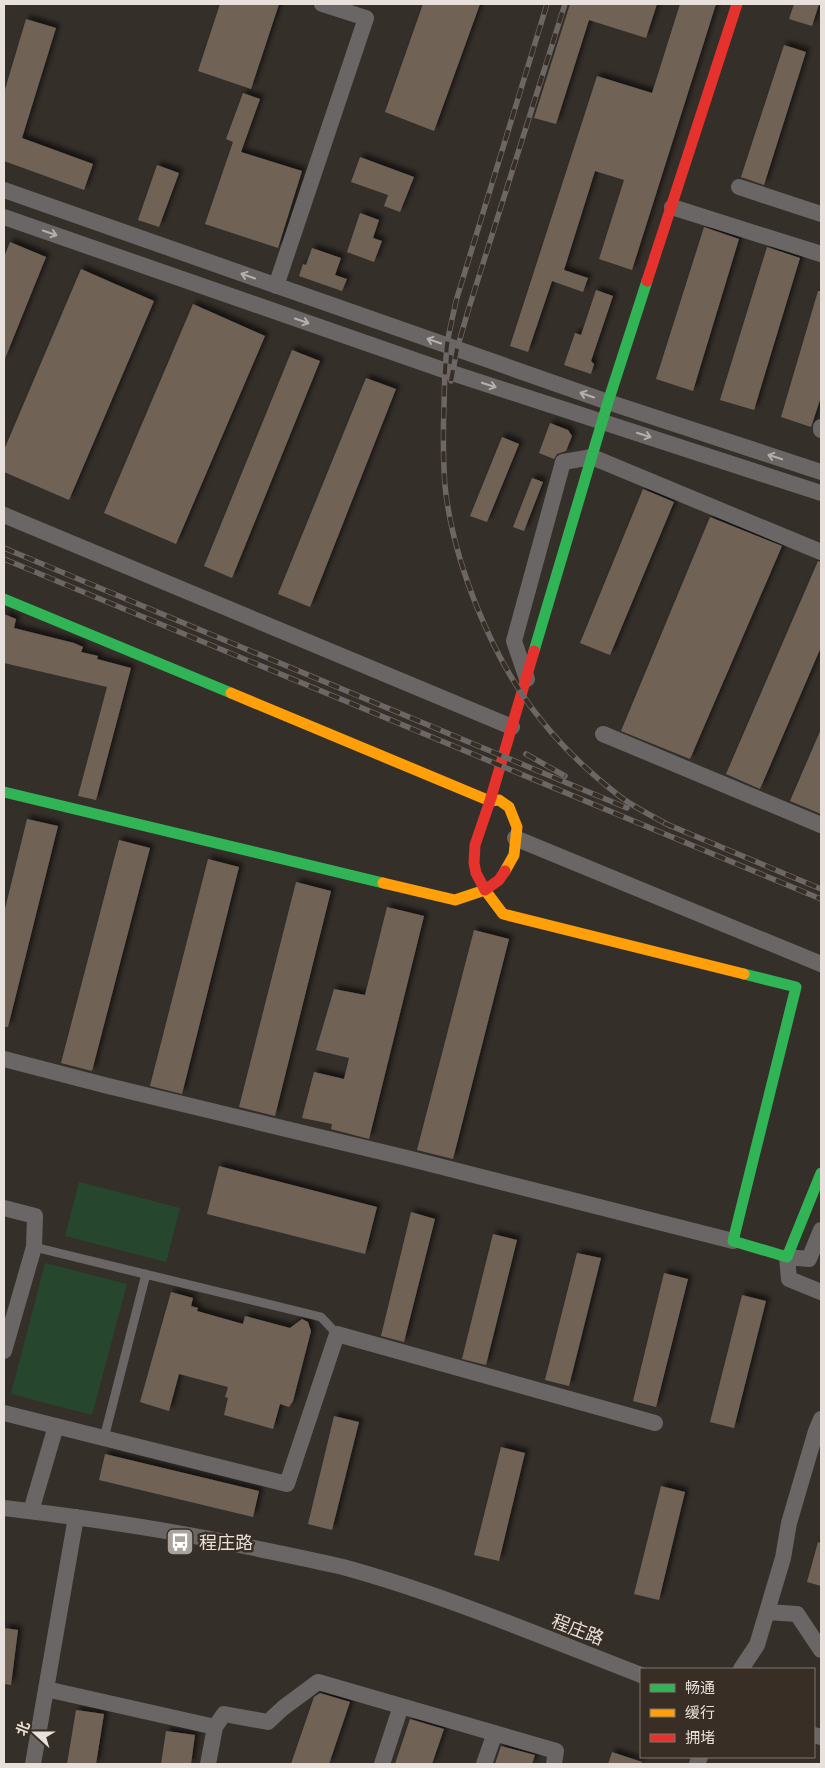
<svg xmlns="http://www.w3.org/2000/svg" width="825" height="1768" font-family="'Exo 2','Noto Sans SC',sans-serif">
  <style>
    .green { fill: #26472d }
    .building { fill: #706357; filter: url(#shadow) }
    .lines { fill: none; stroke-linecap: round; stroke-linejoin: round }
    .lane { stroke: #696665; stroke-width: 9 }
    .street { stroke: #696665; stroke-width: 16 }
    .fast { stroke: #30b455; stroke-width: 11 }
    .slow { stroke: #ff9f0a; stroke-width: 11 }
    .jam { stroke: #e5322d; stroke-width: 11 }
    .rail-casing { stroke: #6c6765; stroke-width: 5.5 }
    .rail { stroke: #392e25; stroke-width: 4; stroke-dasharray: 11; stroke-linecap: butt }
    .oneway { stroke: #b5b0ac }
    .labels { text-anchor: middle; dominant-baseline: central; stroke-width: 5; stroke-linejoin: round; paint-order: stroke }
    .poi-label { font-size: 18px; fill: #e8e1db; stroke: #392e25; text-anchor: start }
    .street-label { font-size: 18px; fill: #e8e1db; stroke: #392e25 }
  </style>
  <defs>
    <filter id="shadow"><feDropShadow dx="4" dy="-4" stdDeviation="2.5" flood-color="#0009"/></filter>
  </defs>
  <rect width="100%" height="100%" fill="#352f2a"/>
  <!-- green -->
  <path class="green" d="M79 1182 180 1208 166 1262 65 1236Z
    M45 1263 127 1284 92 1415 11 1394Z"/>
  <!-- building -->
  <path class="building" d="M220 4H279L251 89 198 71Z
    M423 4H480L434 131 385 112Z
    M570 4H657L646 38 589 20 556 124 534 118Z
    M680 4H716L632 270 599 259 624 180 595 171 564 270 588 278 583 292 552 281 528 352 510 346 597 76 652 93Z
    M794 4H819L812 26 789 19Z
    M26 19 56 28 22 138 93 164 84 190 4 161V93Z
    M784 45 806 52 764 185 741 177Z
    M243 93 260 99 241 152 302 171 278 248 205 224 233 142 226 139Z
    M360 157 414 177 400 212 384 206 388 195 351 182Z
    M157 165 179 173 159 227 138 220Z
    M360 213 379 220 373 238 382 241 374 262 347 252Z
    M704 227 739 239 693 391 656 379Z
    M10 242 46 257 4 361V257Z
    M767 247 800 258 754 410 720 400Z
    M312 248 341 258 335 275 347 279 342 291 299 276 303 264 306 265Z
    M81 269 154 301 69 500 4 472V450Z
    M596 290 613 296 591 361 594 364 591 374 564 365 575 333 581 335Z
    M818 291H821V397L811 427 781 417Z
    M193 304 265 336 176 544 104 513Z
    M292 350 320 361 232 578 204 566Z
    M366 378 396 389 310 607 278 594Z
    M550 423 568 430 572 436 566 451 557 454 554 459 539 453Z
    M502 437 519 444 487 522 470 516Z
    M532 478 543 482 524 531 513 527Z
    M643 489 674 502 610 655 580 643Z
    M710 517 782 546 690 759 621 731Z
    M818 561 821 562V647L760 789 726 774Z
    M4 614 16 619 14 628 74 643 83 647 81 652 98 656 97 659 131 668 96 800 78 796 107 687 4 663Z
    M821 729V814L790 801Z
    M27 819 58 826 8 1027H4V913Z
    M119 840 150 848 92 1071 61 1063Z
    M208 859 239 867 182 1094 150 1086Z
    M296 882 331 891 275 1116 239 1107Z
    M387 907 424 916 369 1139 331 1129 332 1124 302 1118 314 1072 344 1079 349 1058 316 1050 334 989 365 995Z
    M474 930 509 939 453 1159 417 1150Z
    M219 1166 377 1207 365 1254 207 1214Z
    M411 1212 435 1219 404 1342 381 1336Z
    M493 1234 517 1240 486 1365 462 1359Z
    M577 1253 601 1258 569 1386 545 1380Z
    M664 1273 688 1279 656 1407 633 1401Z
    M171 1292 193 1298 191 1306 198 1308 197 1311 243 1324 245 1316 290 1328 302 1319 308 1322 311 1331 293 1401 289 1407 280 1404 273 1429 224 1415 228 1398 225 1397 228 1387 179 1374 169 1411 140 1402Z
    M742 1295 766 1301 734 1428 710 1422Z
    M334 1416 359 1422 332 1530 308 1524Z
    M501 1447 525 1453 499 1561 474 1555Z
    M105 1454 259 1491 253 1517 99 1480Z
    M661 1486 685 1492 659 1600 634 1594Z
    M818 1542 821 1543V1586L807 1582Z
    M4 1628 18 1630 11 1685 4 1684Z
    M320 1693 350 1702 329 1764H291L314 1697Z
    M76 1710 104 1714 96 1764H67Z
    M410 1719 444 1729 432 1764H395Z
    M166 1731 195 1735 191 1764H161Z
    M501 1746 535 1755 532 1764H495Z
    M612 1752 642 1762 641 1764H608Z"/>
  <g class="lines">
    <!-- lane -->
    <path class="lane" d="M34 1247 321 1317 337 1334
      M104 1438 146 1274"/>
    <!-- street -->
    <path class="street" d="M739 187 821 214
      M4 190 608 402 821 472
      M672 207 821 254
      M4 217 452 373 821 493
      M276 286 366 18 322 4
      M821 427V430
      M4 515 512 727
      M527 679 514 641 563 462 592 457 821 552
      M603 734 821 825
      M515 838 821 964
      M4 1059 108 1086 407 1158 733 1241
      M4 1208 35 1216 34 1247 4 1351
      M821 1230 809 1259 787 1257 789 1279 821 1292
      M4 1413 287 1484 337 1334 655 1423
      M4 1508C88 1518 171 1530 254 1548 283 1554 313 1560 343 1567 445 1595 543 1637 641 1675
      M31 1511 56 1426
      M767 1612 797 1614 821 1650
      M741 1669 757 1645 783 1558 789 1523 816 1431 821 1419
      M46 1689 215 1727 208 1764
      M215 1727 224 1714 268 1722 283 1708 318 1682 556 1751 554 1764
      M814 1735 821 1737
      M33 1764 76 1517
      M382 1764 401 1706
      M484 1764 495 1733
      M697 1764 700 1757"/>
    <!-- fast -->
    <path class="fast" d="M4 599 231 693
      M534 651 608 402 647 281
      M4 792 383 883
      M744 974 796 987 733 1241 787 1257 821 1173"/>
    <!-- slow -->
    <path class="slow" d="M231 693 490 801 499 800 509 807 517 827 514 855 505 871
      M383 883 455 900 485 890 503 914 744 974"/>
    <!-- jam -->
    <path class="jam" d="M647 281 737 4
      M505 871 499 880 485 890 476 873 474 863 475 845 490 801 534 651"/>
    <!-- rail casing -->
    <g class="rail-casing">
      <path id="rail" d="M547 4 456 301C453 316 449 331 447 345 445 365 444 386 444 406 443 433 443 459 445 486 453 562 493 662 542 721 564 749 590 773 618 795 633 807 653 816 670 826
        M451 381 457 349 468 311 565 4
        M4 548 627 808
        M4 559 821 899
        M526 754 565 776
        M664 823 821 889"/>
    </g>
    <!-- rail -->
    <use href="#rail" class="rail"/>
  </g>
  <!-- one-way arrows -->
  <defs><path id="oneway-shaft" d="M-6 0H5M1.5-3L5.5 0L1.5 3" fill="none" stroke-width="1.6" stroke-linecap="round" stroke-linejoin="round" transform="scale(1.25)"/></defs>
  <g class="oneway">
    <use href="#oneway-shaft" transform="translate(50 233) rotate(19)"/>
    <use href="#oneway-shaft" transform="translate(248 276) rotate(-161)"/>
    <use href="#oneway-shaft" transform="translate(302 321) rotate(19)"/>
    <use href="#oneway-shaft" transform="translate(434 341) rotate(-161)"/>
    <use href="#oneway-shaft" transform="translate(489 385) rotate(18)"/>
    <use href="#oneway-shaft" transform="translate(587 395) rotate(-161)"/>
    <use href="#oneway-shaft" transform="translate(644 435) rotate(18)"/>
    <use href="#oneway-shaft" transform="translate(775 457) rotate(-162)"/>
  </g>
  <!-- icons -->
  <defs>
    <g id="bus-square" transform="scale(1.4375)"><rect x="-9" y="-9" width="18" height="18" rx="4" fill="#a9a39d" stroke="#392e25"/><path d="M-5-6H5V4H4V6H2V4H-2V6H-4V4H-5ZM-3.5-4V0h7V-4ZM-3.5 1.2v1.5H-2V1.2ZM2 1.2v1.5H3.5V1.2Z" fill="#fff"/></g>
  </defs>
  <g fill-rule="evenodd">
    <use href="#bus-square" x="180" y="1542"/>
  </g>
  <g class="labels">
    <!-- poi labels -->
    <g class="poi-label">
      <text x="199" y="1542">程庄路</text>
    </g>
    <!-- street labels -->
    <g class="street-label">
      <text transform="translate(578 1629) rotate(21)">程庄路</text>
    </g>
  </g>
  <!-- border -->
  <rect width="825" height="1768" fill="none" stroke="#e8e1db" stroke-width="10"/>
  <!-- legend -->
  <rect x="640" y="1668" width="175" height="90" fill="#392e25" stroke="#7f766e"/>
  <rect x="650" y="1684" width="25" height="8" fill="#30b455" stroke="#7f766e"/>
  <text x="685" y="1693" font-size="15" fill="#e8e1db">畅通</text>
  <rect x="650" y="1709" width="25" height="8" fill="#ff9f0a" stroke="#7f766e"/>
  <text x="685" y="1718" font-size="15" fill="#e8e1db">缓行</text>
  <rect x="650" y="1734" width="25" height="8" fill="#e5322d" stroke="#7f766e"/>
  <text x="685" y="1743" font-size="15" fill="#e8e1db">拥堵</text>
  <!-- north arrow -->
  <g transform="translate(35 1733) rotate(291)" stroke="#392e25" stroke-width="4" paint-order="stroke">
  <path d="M0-4L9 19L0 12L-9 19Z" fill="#e8e1db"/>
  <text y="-8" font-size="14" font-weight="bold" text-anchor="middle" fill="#e8e1db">北</text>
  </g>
</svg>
